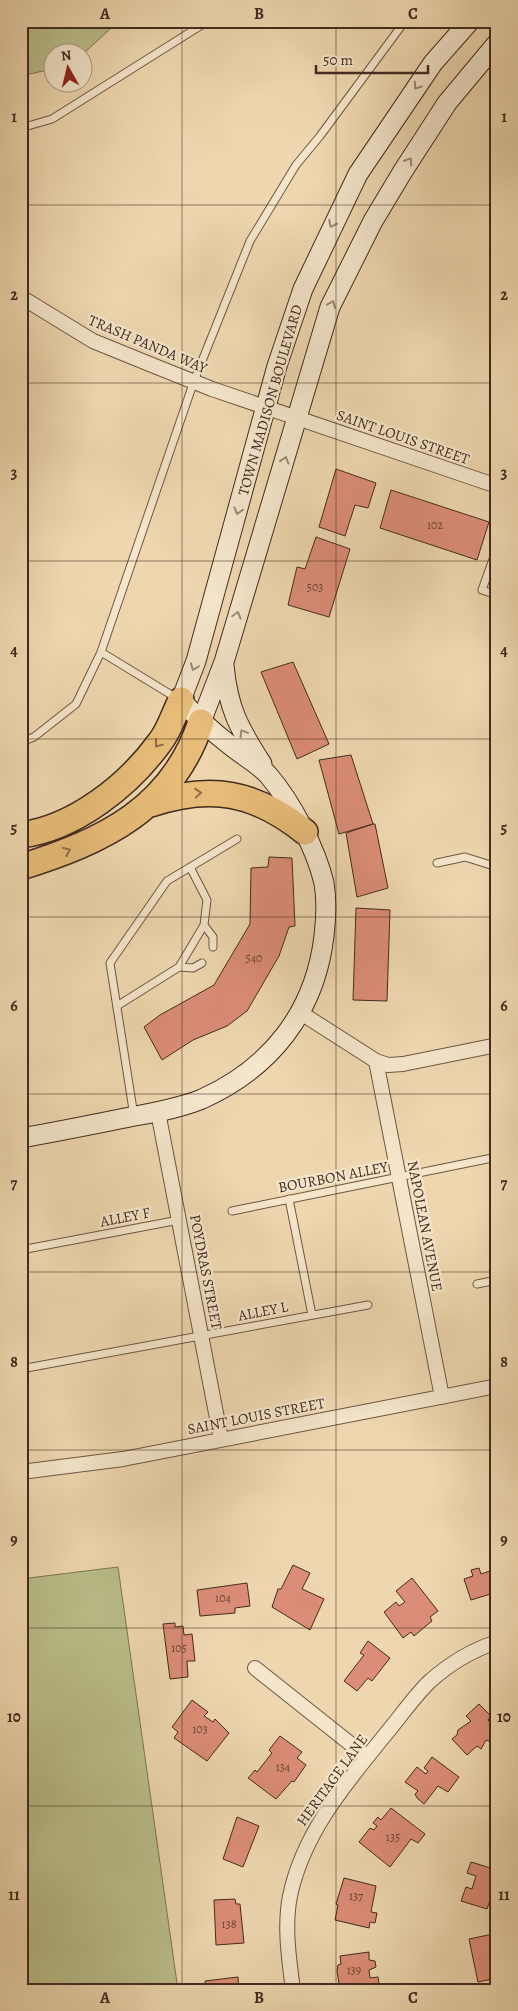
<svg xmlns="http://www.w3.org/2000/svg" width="518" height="2011" font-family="Alegreya,serif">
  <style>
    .green { fill: #babe8a; stroke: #7e7454 }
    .building { fill: #dc8d77; stroke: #432b1f }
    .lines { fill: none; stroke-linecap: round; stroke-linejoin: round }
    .lane-casing { stroke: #6e5643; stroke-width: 9 }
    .street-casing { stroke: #6e5643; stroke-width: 16 }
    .secondary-casing { stroke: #432b1f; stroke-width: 21 }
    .highway-casing { stroke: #432b1f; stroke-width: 28 }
    .lane { stroke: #f4e5cb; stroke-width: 7 }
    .street { stroke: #f4e5cb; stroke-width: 14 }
    .secondary { stroke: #f4e5cb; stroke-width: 19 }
    .highway { stroke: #e7bc78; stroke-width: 25 }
    .oneway { stroke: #9c8875 }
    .oneway2 { stroke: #8d6c47 }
    .grid { fill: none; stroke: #432b1f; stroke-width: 1; stroke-opacity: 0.55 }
    .labels { text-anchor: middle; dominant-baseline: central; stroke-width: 4.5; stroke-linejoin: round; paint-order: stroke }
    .number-label { font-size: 12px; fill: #694435 }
    .street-label { font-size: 15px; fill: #432b1f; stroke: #f4e5cb }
    .neatline { fill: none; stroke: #432b1f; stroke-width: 2 }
    .grid-label { font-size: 16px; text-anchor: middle; font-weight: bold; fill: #432b1f }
  </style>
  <rect width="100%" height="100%" fill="#eed7af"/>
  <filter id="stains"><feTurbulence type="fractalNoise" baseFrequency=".004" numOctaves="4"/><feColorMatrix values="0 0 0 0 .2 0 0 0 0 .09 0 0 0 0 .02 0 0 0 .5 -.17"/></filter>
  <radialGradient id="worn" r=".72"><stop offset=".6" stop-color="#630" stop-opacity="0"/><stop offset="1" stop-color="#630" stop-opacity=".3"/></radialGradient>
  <!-- green -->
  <path class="green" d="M21 21H115L111 28 83 54 52 52V69L21 76Z
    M118 1567 178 1990H21V1579Z"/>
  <!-- building -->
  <path class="building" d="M336 469 376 483 368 508 355 505 345 536 319 527Z
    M391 490 489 522 477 560 380 528Z
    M316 537 350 549 329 617 288 605 297 567 305 569Z
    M293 662 329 744 297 759 261 672Z
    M351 755 373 824 339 834 319 760Z
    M373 824H375L388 888 357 897 346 833Z
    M269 857 292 858 295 926 289 927 279 956 247 1011 227 1026 193 1040 162 1060 144 1027 160 1015 214 985 250 924 251 868 268 867Z
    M356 908 390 910 387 1001 353 1000Z
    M497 1562V1592L471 1600 464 1579 473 1576 471 1570 479 1568 481 1574 493 1570 491 1564Z
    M293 1565 310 1573 302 1589 324 1599 310 1630 272 1607 278 1589H281Z
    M412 1578 438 1611 430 1617 432 1621 414 1636 411 1632 403 1638 384 1612 396 1602 399 1606 405 1602 396 1591Z
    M247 1583 250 1606 235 1608V1613L200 1616 197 1590Z
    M175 1623V1627L183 1626 184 1635 192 1634 195 1661H187L188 1677 170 1679 163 1624Z
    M368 1641 390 1658 372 1681 368 1678 357 1691 344 1681 364 1655 360 1653Z
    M192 1700 208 1712 204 1716 213 1722 215 1719 229 1733 207 1761 174 1738 178 1732 172 1727Z
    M479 1704 491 1716 488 1720 497 1730V1744L486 1740 481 1749 477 1746 467 1755 452 1739 457 1735 458 1730 471 1721 466 1716Z
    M280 1736 302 1752 297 1758 306 1765 294 1782 292 1781 276 1799 248 1778 255 1770 257 1772 272 1753 269 1750Z
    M432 1757 459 1777 448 1792 438 1786 424 1804 417 1798 415 1794 418 1791 405 1782 417 1767 426 1774 428 1771 424 1768Z
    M391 1808 425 1834 418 1843 411 1839 390 1867 359 1842 370 1828 374 1830 377 1826 373 1823 378 1817 381 1820Z
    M237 1817 259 1826 243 1867 223 1859Z
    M471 1862 497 1870V1880L487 1909 461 1901 466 1887 472 1889 476 1876 467 1873Z
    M344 1878 376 1886 371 1912 377 1913 375 1923 370 1922 369 1928 335 1920 338 1905 336 1904Z
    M235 1899 236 1904H240L244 1943 216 1945 214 1900Z
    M493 1934 497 1955V1966H495L497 1978 478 1982 469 1939Z
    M369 1952V1960L375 1961 376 1967 369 1970 370 1978 378 1977 380 1990H340L337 1971 338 1965 341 1964 340 1956Z
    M238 1977 239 1990H206L205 1981Z"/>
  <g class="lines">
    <!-- lane casing -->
    <g class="lane-casing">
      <path id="lane" d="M21 128 52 119 208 21
        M497 548 482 590 497 595
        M101 652 178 699
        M21 742 34 737 76 704 101 652 194 381 250 241 296 165 320 136 405 21
        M437 863 465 857 497 867
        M204 925 213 937V947
        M179 967 193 968 202 963
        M117 1006 179 967 204 925 207 900 190 867
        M134 1116 110 963 167 881 237 839
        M289 1199 312 1315
        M232 1211 497 1157
        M21 1250 179 1220
        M477 1284 497 1280
        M21 1369 368 1305"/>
    </g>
    <!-- street casing -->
    <g class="street-casing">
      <path id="street" d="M21 297 93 341 152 365 212 389 497 486
        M301 1013 376 1061 388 1065 403 1064 497 1045
        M376 1061 442 1397
        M158 1112 221 1439
        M21 1472 123 1459 497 1386
        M255 1668 367 1757
        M293 1990C289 1959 284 1926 290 1896 303 1833 346 1783 385 1735 400 1717 413 1698 429 1682 448 1665 472 1650 497 1642"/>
    </g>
    <!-- secondary casing -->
    <g class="secondary-casing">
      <path id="secondary" d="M224 665C228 709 239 728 262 764
        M201 722 224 662 330 307 373 221 403 171 447 103 497 43
        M21 1138C56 1132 90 1125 125 1118 150 1113 178 1109 202 1099 271 1068 315 1012 324 936 326 919 327 900 324 883 316 849 292 803 269 776 259 764 243 756 231 746 213 732 196 717 181 700L196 661 277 366 303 289 358 174 433 63 470 21"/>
    </g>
    <!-- highway casing -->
    <g class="highway-casing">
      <path id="highway" d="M151 804C211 784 255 792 305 832
        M21 835C75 828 129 785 160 742 169 731 174 714 181 700
        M21 867C104 841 172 809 201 722"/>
    </g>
    <!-- lane -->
    <use href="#lane" class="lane"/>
    <!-- street -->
    <use href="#street" class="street"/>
    <!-- secondary -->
    <use href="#secondary" class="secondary"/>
    <!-- highway -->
    <use href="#highway" class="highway"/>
  </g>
  <!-- one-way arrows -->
  <defs><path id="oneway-chevron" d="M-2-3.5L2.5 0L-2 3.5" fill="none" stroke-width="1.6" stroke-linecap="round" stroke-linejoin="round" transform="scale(1.25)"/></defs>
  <g class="oneway">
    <use href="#oneway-chevron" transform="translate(417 86) rotate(125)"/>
    <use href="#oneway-chevron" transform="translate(409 161) rotate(-57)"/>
    <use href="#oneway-chevron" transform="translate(332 224) rotate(117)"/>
    <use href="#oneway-chevron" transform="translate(332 304) rotate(-67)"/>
    <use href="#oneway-chevron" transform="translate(285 460) rotate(-73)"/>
    <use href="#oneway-chevron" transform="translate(238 511) rotate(105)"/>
    <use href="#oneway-chevron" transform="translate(237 615) rotate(-74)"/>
    <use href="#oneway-chevron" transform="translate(194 667) rotate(111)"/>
    <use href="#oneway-chevron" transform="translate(243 733) rotate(-121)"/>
  </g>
  <g class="oneway2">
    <use href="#oneway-chevron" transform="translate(158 744) rotate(127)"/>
    <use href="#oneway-chevron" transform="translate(198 793) rotate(-4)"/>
    <use href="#oneway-chevron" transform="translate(67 851) rotate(-22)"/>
  </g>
  <!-- grid -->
  <path class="grid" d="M182 21V1990M336 21V1990M21 205H497M21 383H497M21 561H497M21 739H497M21 917H497M21 1094H497M21 1272H497M21 1450H497M21 1628H497M21 1806H497"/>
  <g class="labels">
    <!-- number labels -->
    <g class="number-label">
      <text x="435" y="525">102</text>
      <text x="315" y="587">503</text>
      <text x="254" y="958">540</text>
      <text x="223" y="1598">104</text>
      <text x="179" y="1648">105</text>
      <text x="200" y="1729">103</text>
      <text x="283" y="1767">134</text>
      <text x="393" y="1837">135</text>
      <text x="356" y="1896">137</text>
      <text x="229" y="1924">138</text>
      <text x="354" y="1970">139</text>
    </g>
    <!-- street labels -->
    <g class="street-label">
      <text transform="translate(148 344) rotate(23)">TRASH PANDA WAY</text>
      <text transform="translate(270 400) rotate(-74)">TOWN MADISON BOULEVARD</text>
      <text transform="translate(403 437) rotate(19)">SAINT LOUIS STREET</text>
      <text transform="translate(333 1177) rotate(-11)">BOURBON ALLEY</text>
      <text transform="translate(125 1217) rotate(-11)">ALLEY F</text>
      <text transform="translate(425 1226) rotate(79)">NAPOLEAN AVENUE</text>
      <text transform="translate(206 1272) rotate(79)">POYDRAS STREET</text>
      <text transform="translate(263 1311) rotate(-11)">ALLEY L</text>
      <text transform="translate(256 1416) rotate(-11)">SAINT LOUIS STREET</text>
      <text transform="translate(332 1780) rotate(-54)">HERITAGE LANE</text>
    </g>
  </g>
  <!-- margin -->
  <rect width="518" height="2011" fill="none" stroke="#eed7af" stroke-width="55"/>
  <!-- north arrow -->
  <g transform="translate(68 68) rotate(352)"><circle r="24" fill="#f4e5cb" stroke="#ad9b86"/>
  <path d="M0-4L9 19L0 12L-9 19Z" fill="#8f2418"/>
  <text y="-8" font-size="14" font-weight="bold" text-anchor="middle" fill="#432b1f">N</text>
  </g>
  <!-- scale -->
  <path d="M316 65v8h112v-8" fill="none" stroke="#432b1f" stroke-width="2.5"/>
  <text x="323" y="65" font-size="15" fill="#432b1f" stroke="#f4e5cb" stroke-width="4" paint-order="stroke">50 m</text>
  <rect x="28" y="28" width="462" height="1956" class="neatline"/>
  <g class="grid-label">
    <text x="105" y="19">A</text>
    <text x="259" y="19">B</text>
    <text x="413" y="19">C</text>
    <text x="14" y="122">1</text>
    <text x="504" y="122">1</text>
    <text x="14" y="300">2</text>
    <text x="504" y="300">2</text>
    <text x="14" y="478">3</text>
    <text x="504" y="478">3</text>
    <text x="14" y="656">4</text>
    <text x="504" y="656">4</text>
    <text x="14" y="833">5</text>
    <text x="504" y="833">5</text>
    <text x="14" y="1011">6</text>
    <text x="504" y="1011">6</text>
    <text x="14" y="1189">7</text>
    <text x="504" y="1189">7</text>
    <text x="14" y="1367">8</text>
    <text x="504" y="1367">8</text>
    <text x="14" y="1545">9</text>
    <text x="504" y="1545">9</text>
    <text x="14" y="1722">10</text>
    <text x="504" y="1722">10</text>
    <text x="14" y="1900">11</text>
    <text x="504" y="1900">11</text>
    <text x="105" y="2003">A</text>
    <text x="259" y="2003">B</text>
    <text x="413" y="2003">C</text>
  </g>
  <rect width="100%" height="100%" filter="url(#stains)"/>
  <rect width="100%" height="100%" fill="url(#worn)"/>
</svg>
